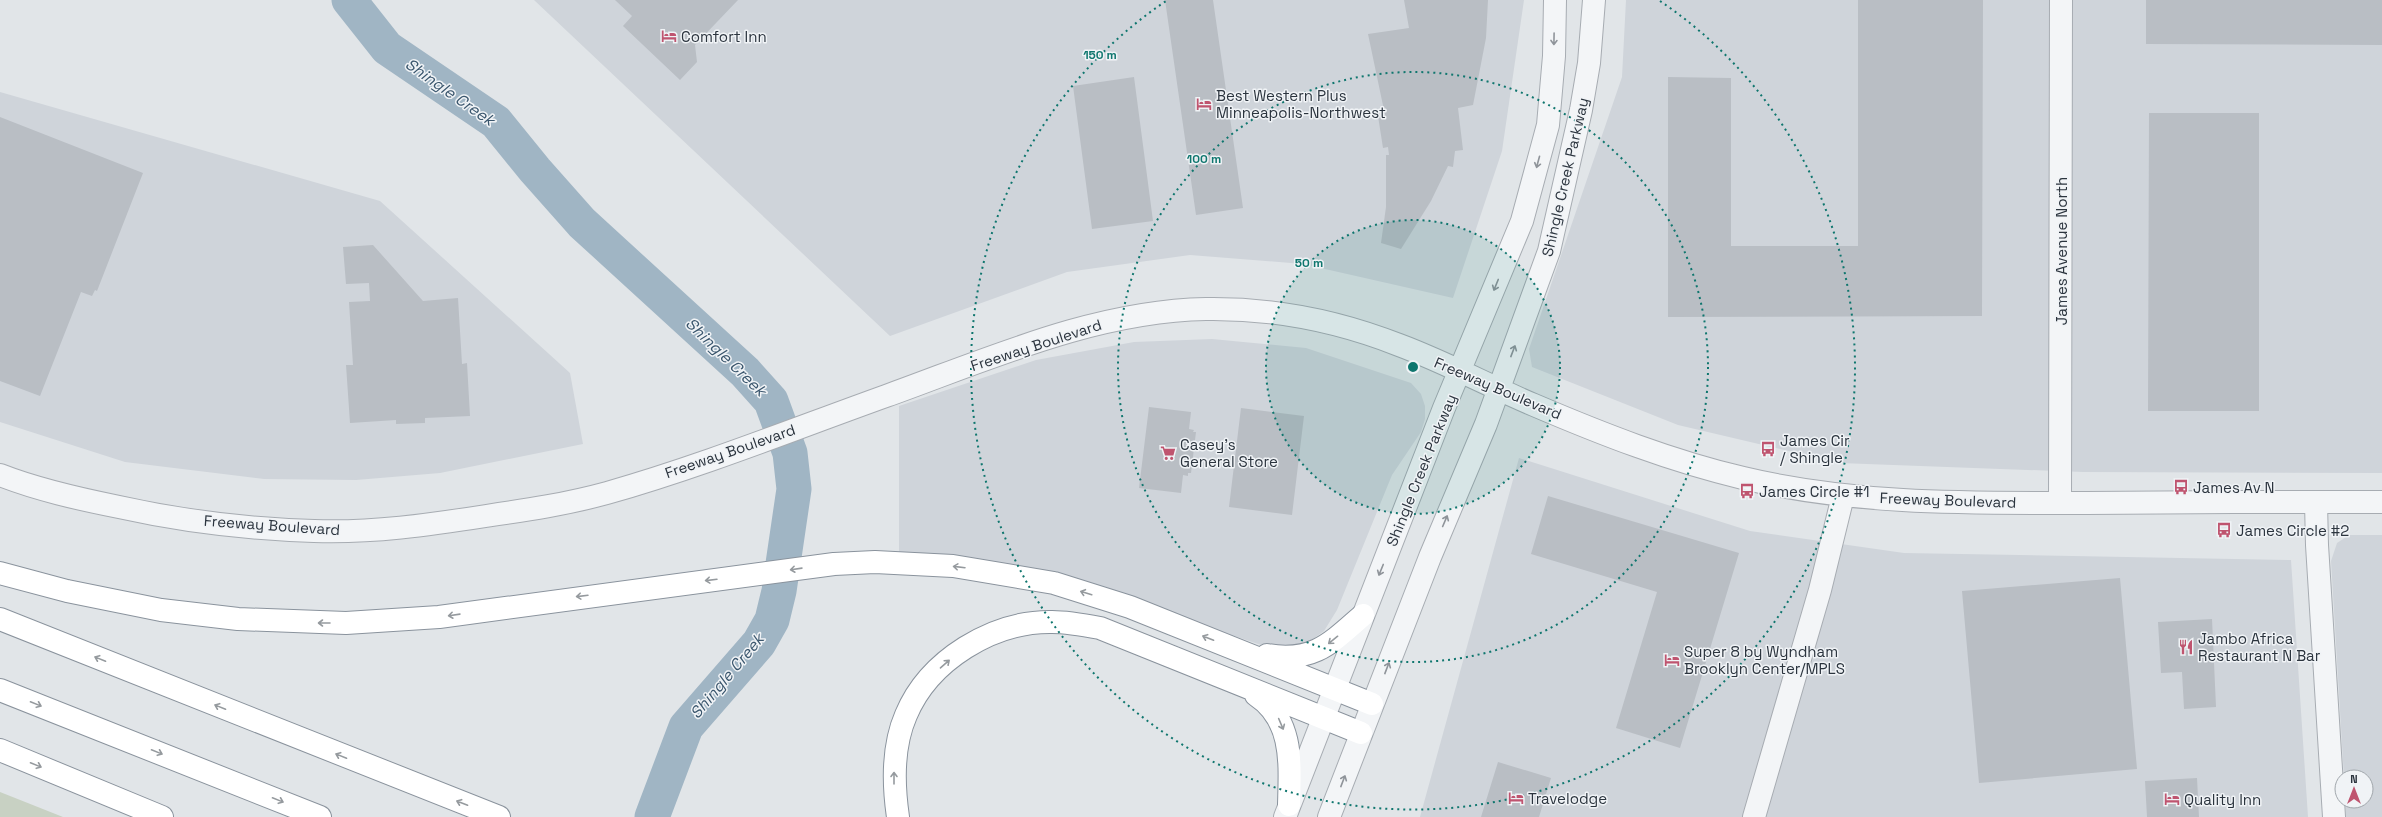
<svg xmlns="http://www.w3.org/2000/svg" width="2382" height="817" font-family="'Space Grotesk',sans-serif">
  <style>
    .built { fill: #cfd4da }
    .green { fill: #c8d1c3 }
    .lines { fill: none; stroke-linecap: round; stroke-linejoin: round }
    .river { stroke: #a0b5c4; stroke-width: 35 }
    .building { fill: #b9bec4 }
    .minor-casing { stroke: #a7acb2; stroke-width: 24 }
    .highway-casing { stroke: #8a939d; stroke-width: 24 }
    .minor { stroke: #f3f5f7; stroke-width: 22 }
    .highway { stroke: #fff; stroke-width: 22 }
    .oneway { stroke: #8f949a }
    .oneway2 { stroke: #959a9e }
    .ring { fill: none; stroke: #0f766e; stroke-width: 2; stroke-dasharray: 2 4 }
    .labels { text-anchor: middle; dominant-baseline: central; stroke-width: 3; stroke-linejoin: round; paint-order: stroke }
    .poi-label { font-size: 15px; fill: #2b343e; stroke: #f0f3f6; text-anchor: start }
    .street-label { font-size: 15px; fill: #2b343e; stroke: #f0f3f6 }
    .water-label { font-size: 16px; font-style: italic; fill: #3a566d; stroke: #f0f3f6 }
    .centre { fill: #0f766e; stroke: #f0f3f6; stroke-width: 2 }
    .ring-label { font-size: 12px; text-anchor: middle; font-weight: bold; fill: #0f766e; stroke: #f0f3f6; stroke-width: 3; stroke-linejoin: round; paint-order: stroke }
  </style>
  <rect width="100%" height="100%" fill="#e1e5e8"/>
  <!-- built -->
  <path class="built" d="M534 0H1524L1502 151 1453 298 1303 264 1190 255 1067 272 890 336Z
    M1626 0H2382V473L2083 472 1840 463 1678 425 1532 367 1529 349 1622 77Z
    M0 92 380 201 570 373 583 444 440 473 356 480 264 479 125 462 0 422Z
    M1212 339 1306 348 1411 383 1421 394 1425 406V419L1421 432 1392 475 1337 610 1324 631 1310 641 1293 648H1270L1036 569 899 554V406L1036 360 1134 342Z
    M1519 458 1750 531 1904 553 2291 560 2308 817H1420Z
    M2349 535H2382V817H2346L2345 801H2366V777H2344L2331 561 2337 543Z"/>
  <!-- green -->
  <path class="green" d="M0 792 63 817H0Z"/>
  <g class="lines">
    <!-- river -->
    <path class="river" d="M349 0 387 48 496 122 535 170 582 223 745 372 771 401 790 453 794 489 779 591 772 620 759 643 686 727 652 817"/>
  </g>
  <!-- building -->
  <path class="building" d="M615 0H738L695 45 697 62 680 80 623 26 632 16Z
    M1165 0H1213L1243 208 1196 215Z
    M1404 0H1488L1486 38 1473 105 1458 108 1463 150 1455 151 1453 167 1448 166 1431 201 1401 249 1381 243 1386 207V155H1389L1388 147 1383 148 1378 116 1385 115 1368 34 1409 28Z
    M1858 0H1983L1982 316 1668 317V77L1731 78V246H1858Z
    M2146 0H2382V45L2146 44Z
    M1134 77 1153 221 1092 229 1073 86Z
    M2149 113H2259V411H2148Z
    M0 117 143 173 97 291 95 290 92 296 81 292 40 396 0 381Z
    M373 245 423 301 458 298 462 364 467 363 470 416 425 418V423L396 424V420L350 423 346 365H353L349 302 370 301 369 283 346 284 343 247Z
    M1149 407 1191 412 1189 429 1194 430 1193 432H1196L1191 473H1188V476L1183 475 1181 493 1139 488Z
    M1241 408 1304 416 1292 515 1229 507Z
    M1548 496 1739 553 1680 748 1616 728 1657 592 1531 554Z
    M2120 578 2137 769 1979 783 1962 591Z
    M2212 619 2216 707 2184 709 2182 672 2161 673 2158 622Z
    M1498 762 1551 778 1539 817H1481Z
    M2197 778 2199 817H2147L2145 781Z"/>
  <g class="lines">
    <!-- minor casing -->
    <g class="minor-casing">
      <path id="minor" d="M0 475C38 490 79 499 119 507 182 521 249 529 314 531 372 533 429 525 486 516 527 510 567 504 607 493 702 466 794 429 886 396 989 359 1095 311 1206 309 1271 308 1338 321 1399 345 1445 362 1489 386 1534 405 1602 434 1671 461 1743 478 1856 505 1971 503 2086 503 2185 502 2283 502 2382 502
        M2316 502 2317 545 2334 817
        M2060 503 2061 0
        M1285 817 1444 408 1522 221 1548 125 1554 56 1555 0
        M1329 817 1430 557 1486 424 1549 251 1581 110 1589 63 1594 0
        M1754 817 1820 590 1843 496"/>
    </g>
    <!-- highway casing -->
    <g class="highway-casing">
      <path id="highway" d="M0 573 67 591 161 610 238 619 346 623 439 617 834 564 875 562 953 566 1054 583 1130 607 1372 704
        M0 619 499 817
        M1267 655C1313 663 1331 643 1363 615
        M0 690 320 817
        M1256 695C1294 720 1290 764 1289 805
        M0 750 162 817
        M898 817C893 783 892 747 906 715 929 660 993 621 1052 622 1068 622 1084 625 1100 628L1361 733"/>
    </g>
    <!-- minor -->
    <use href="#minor" class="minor"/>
    <!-- highway -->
    <use href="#highway" class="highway"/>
  </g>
  <!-- one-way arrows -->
  <defs><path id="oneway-shaft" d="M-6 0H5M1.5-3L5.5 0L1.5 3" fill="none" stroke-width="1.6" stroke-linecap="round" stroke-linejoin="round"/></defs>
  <g class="oneway">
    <use href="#oneway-shaft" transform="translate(1554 39) rotate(91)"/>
    <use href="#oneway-shaft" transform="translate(1538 162) rotate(105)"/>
    <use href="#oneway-shaft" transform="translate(1496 285) rotate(112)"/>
    <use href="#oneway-shaft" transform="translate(1513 351) rotate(-69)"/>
    <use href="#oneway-shaft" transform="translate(1445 521) rotate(-67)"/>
    <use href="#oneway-shaft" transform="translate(1381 570) rotate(112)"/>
    <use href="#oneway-shaft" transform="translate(1387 668) rotate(-69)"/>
    <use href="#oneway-shaft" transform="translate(1343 781) rotate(-69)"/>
  </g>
  <g class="oneway2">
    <use href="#oneway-shaft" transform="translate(959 567) rotate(-173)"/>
    <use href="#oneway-shaft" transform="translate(796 569) rotate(172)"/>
    <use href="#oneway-shaft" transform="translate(711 580) rotate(173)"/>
    <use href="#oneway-shaft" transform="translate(1086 593) rotate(-163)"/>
    <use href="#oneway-shaft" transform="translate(582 596) rotate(173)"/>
    <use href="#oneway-shaft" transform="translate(454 615) rotate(172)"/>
    <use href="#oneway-shaft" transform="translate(324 623) rotate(180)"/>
    <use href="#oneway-shaft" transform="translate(1208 638) rotate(-159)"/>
    <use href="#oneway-shaft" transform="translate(1333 640) rotate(141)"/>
    <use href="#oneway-shaft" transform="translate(100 659) rotate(-158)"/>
    <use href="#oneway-shaft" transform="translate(945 664) rotate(-41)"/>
    <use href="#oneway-shaft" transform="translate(36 704) rotate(22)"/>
    <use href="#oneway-shaft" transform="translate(220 707) rotate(-158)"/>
    <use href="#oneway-shaft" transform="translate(1281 724) rotate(67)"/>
    <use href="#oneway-shaft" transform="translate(157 752) rotate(22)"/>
    <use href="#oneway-shaft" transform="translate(341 756) rotate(-158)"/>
    <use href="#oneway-shaft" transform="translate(36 765) rotate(22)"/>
    <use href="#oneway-shaft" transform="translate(894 778) rotate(-90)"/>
    <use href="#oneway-shaft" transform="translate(278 800) rotate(22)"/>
    <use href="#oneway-shaft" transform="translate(462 803) rotate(-159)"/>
  </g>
  <!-- distance rings -->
  <circle cx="1413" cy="367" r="147" fill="#0f766e" fill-opacity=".12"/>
  <g class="ring">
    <circle cx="1413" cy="367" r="147"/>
    <circle cx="1413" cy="367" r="295"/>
    <path d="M1660 1A442 442 0 1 1 1166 1"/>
  </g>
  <!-- icons -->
  <defs>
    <g id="hotel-bare" transform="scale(1.2)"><path d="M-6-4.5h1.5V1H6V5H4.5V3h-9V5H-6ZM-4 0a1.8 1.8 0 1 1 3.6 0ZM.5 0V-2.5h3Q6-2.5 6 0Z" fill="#bf546f" stroke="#f0f3f6" stroke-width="2.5" paint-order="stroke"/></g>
    <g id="bus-bare" transform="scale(1.2)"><path d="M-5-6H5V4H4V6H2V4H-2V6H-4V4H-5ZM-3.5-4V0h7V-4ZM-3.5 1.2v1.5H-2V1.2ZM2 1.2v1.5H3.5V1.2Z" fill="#bf546f" stroke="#f0f3f6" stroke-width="2.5" paint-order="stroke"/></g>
    <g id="supermarket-bare" transform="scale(1.2)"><path d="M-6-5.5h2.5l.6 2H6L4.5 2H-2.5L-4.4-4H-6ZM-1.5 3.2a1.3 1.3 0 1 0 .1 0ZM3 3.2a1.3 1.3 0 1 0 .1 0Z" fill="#bf546f" stroke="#f0f3f6" stroke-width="2.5" paint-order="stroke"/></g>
    <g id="restaurant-bare" transform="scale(1.2)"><path d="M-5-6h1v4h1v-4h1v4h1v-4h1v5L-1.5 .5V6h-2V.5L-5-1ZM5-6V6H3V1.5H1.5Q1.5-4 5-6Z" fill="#bf546f" stroke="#f0f3f6" stroke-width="2.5" paint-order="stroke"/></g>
  </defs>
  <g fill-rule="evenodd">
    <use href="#hotel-bare" x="669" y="36"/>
    <use href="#hotel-bare" x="1204" y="104"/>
    <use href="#bus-bare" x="1768" y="449"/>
    <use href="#supermarket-bare" x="1168" y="453"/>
    <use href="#bus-bare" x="2181" y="487"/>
    <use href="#bus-bare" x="1747" y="491"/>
    <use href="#bus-bare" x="2224" y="530"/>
    <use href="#restaurant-bare" x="2186" y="647"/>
    <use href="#hotel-bare" x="1672" y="660"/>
    <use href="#hotel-bare" x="1516" y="798"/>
    <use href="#hotel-bare" x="2172" y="799"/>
  </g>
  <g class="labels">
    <!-- poi labels -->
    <g class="poi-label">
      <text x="681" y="36">Comfort Inn</text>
      <text x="1216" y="95">Best Western Plus<tspan x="1216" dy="17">Minneapolis-Northwest</tspan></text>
      <text x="1780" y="440">James Cir<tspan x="1780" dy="17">/ Shingle</tspan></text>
      <text x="1180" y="444">Casey's<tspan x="1180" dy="17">General Store</tspan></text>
      <text x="2193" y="487">James Av N</text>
      <text x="1759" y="491">James Circle #1</text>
      <text x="2236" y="530">James Circle #2</text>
      <text x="2198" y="638">Jambo Africa<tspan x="2198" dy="17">Restaurant N Bar</tspan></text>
      <text x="1684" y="651">Super 8 by Wyndham<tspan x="1684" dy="17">Brooklyn Center/MPLS</tspan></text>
      <text x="1528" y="798">Travelodge</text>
      <text x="2184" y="799">Quality Inn</text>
    </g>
    <!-- street labels -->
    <g class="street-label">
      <text transform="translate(1565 177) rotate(-77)">Shingle Creek Parkway</text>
      <text transform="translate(2061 251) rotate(-90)">James Avenue North</text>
      <text transform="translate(1036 345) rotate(-18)">Freeway Boulevard</text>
      <text transform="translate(1498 388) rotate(23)">Freeway Boulevard</text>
      <text transform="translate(730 451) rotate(-19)">Freeway Boulevard</text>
      <text transform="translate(1421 470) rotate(-68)">Shingle Creek Parkway</text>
      <text transform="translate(1948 500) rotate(2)">Freeway Boulevard</text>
      <text transform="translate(272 525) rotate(4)">Freeway Boulevard</text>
    </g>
    <!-- water labels -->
    <g class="water-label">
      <text transform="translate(450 92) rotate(35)">Shingle Creek</text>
      <text transform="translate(726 357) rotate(44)">Shingle Creek</text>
      <text transform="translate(727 676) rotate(-50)">Shingle Creek</text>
    </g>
  </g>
  <circle cx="1413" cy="367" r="6" class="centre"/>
  <g class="ring-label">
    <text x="1100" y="59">150 m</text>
    <text x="1204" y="163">100 m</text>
    <text x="1309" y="267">50 m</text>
  </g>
  <!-- north arrow -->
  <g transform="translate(2354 789)"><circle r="19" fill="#f0f3f6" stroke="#a1a7ac"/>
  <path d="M0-3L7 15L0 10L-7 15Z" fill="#bf546f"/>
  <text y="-6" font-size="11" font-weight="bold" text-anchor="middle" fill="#2b343e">N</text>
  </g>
</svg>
